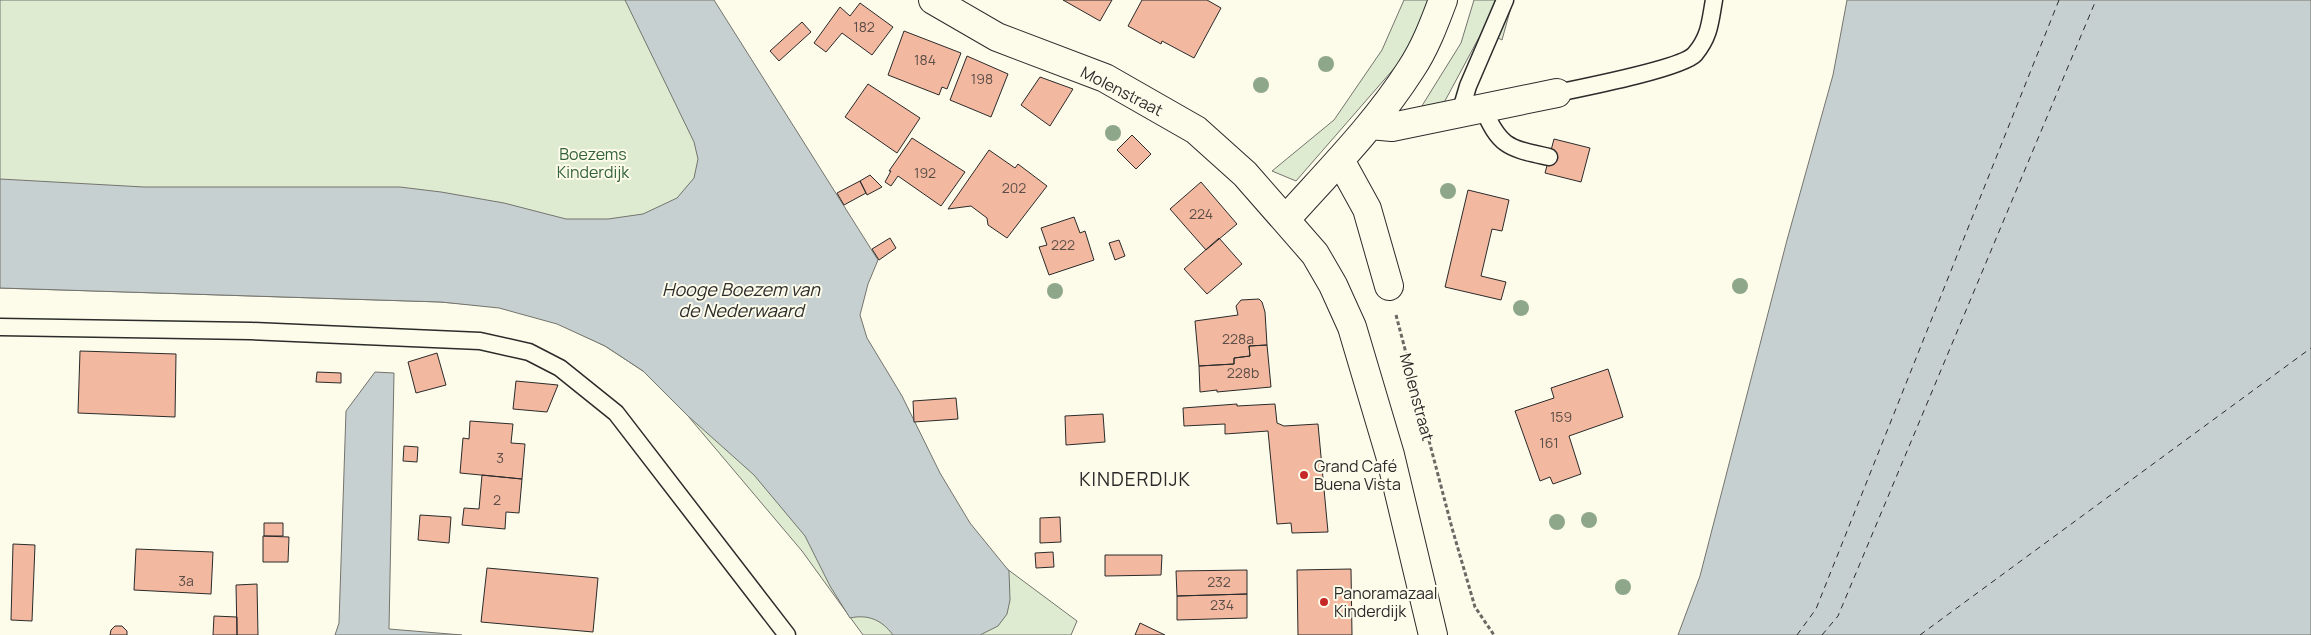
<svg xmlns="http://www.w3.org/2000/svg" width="2311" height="635" font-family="Manrope,sans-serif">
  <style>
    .green { fill: #deebd1; stroke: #74746e }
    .water { fill: #c7d0d0; stroke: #74746e }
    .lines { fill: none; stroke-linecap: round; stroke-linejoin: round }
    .ferry { stroke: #2b2b2b; stroke-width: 1; stroke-dasharray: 6 5; stroke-linecap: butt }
    .building { fill: #f2b8a0; stroke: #2b2b2b }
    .service-casing { stroke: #2b2b2b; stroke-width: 19 }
    .minor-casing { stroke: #2b2b2b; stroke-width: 30 }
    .tertiary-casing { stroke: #2b2b2b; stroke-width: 30 }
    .path { stroke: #6a6964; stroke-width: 3; stroke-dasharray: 4 2.5; stroke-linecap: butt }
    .service { stroke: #fdfbea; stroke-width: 16 }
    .minor { stroke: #fdfbea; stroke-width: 28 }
    .tertiary { stroke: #fdfbea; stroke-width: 28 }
    .tree { fill: #8ea78a }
    .poi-dot { fill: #c62828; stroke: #fdfbea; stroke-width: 2 }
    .labels { text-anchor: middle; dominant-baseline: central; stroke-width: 4; stroke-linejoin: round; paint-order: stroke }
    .number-label { font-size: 14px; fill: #5d4e48 }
    .street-label { font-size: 16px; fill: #2b2b2b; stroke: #fdfbea }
    .park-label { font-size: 16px; fill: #34623c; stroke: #fdfbea }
    .poi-label { font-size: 16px; fill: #2b2b2b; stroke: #fdfbea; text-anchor: start }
    .water-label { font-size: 18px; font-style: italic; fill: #2b2b2b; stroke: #fdfbea }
    .quarter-label { font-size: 19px; letter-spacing: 1px; fill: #2b2b2b; stroke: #fdfbea }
  </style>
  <rect width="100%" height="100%" fill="#fdfbea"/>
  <!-- green -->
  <path class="green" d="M0 0H693L978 561 995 560 1077 621 1071 635H863L802 551 688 416 643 371 605 346 557 323 499 307 441 302 0 288Z
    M1404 0H1443L1411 49 1296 181 1272 171 1334 120 1382 50Z
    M1474 0H1513L1502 40 1483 30 1439 112 1415 117 1461 43Z"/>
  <!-- water -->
  <path class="water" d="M625 0H714L878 260 868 284 860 315 867 338 902 396 940 473 970 523 1009 571 1010 600 1007 614 998 626 980 635H893C882 620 868 614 850 618L830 586 805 536 754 475 688 416 643 371 605 346 557 324 499 308 441 302 0 288V179L144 187H400L441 192 504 203 566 219H608L643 214 677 198 694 178 698 159 694 142Z
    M1847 0H2311V635H1678L1700 576 1787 240 1833 75Z
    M375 372 394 373 389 629 462 635H335L339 623 346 411Z"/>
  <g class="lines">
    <!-- ferry -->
    <path class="ferry" d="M1797 635 1816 609 2059 0
      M1822 635 1838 616 2096 0
      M1920 635 2311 348"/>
  </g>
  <!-- building -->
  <path class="building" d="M1063 0H1112L1100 21Z
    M1142 0H1207L1221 8 1194 58 1162 41 1161 44 1128 26Z
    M860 3 893 27 872 55 842 33 826 52 814 43 840 7 850 16Z
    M802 22 811 32 779 61 770 51Z
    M904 31 961 53 947 89 942 87 939 95 888 75Z
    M967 56 1008 74 991 117 950 100Z
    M1040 77 1073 89 1050 126 1021 105Z
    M868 84 920 118 897 153 845 117Z
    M1132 135 1151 154 1136 169 1117 150Z
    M912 138 965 172 941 206 898 176 891 186 885 182 891 171H889Z
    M1554 139 1590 148 1581 182 1545 173Z
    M989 150 1015 168 1018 164 1047 186 1007 238 988 225 987 218 971 206 948 209Z
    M870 175 882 187 867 195 860 181Z
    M860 181 866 193 844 205 837 193Z
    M1201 182 1237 224 1206 250 1170 209Z
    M1468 190 1509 200 1502 231 1492 229 1481 276 1506 282 1501 300 1445 287Z
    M1074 217 1080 233 1085 231 1094 260 1049 275 1039 247 1047 245 1041 228Z
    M890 238 896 248 879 260 872 249Z
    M1219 238 1242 264 1207 294 1184 269Z
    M1119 240 1125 256 1115 260 1109 243Z
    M1259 299 1262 302 1265 312 1267 345 1249 346 1250 356 1234 358V364L1199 366 1195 321 1238 315 1236 306 1241 300Z
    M1267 345 1271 387 1217 392V390L1200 392 1199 366 1234 364V358L1250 356 1249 346Z
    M80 351 176 354 175 417 78 413Z
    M437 353 446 385 416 393 408 362Z
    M1608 369 1623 417 1569 436 1581 474 1553 484 1550 477 1540 481 1515 411 1554 398 1551 388Z
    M317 372 341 373V383L316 382Z
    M516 381 558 385 547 412 513 409Z
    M956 398 958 419 914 422 913 401Z
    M1237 404V406L1275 404 1277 423 1284 426 1318 424 1328 532 1292 533 1291 523 1277 524 1268 431 1225 434V424L1184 426 1183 408Z
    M1103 414 1105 442 1066 445 1065 416Z
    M470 421 513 424 511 443 525 444 522 479 460 473 463 438 469 439Z
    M404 446 418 447 417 462 403 461Z
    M482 475 522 479 519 513 506 512 505 529 462 525 464 508 479 509Z
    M420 515 451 517 449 543 418 540Z
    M1060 517 1061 542 1040 543V518Z
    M264 523H283V536H264Z
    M263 536 289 537 288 562H263Z
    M13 544 35 545 32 621 11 620Z
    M136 549 213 552 211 594 134 590Z
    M1053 552 1054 567 1036 568 1035 553Z
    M1105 555H1162L1161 575 1105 576Z
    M487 568 598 578 593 632 481 622Z
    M1351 569 1352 635H1298L1297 570Z
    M1247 570V594L1177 596 1176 571Z
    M257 584 258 635H237L236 585Z
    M1247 594V618L1177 620V596Z
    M214 616 237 617V635H213Z
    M1140 623 1165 635H1135Z
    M115 626H122L127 631V635H110L111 630Z"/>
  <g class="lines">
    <!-- service casing -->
    <g class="service-casing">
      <path id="service" d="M1557 93C1581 88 1683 68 1695 54 1710 36 1710 22 1714 0
        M1483 108C1500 148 1509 148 1549 157
        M1460 113 1468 86 1505 0
        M0 327 251 331 480 341 529 352 560 368 616 413 787 635"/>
    </g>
    <!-- minor casing -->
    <g class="minor-casing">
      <path id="minor" d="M1370 125 1392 127 1557 93
        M1340 160 1367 209 1389 286
        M1286 219C1329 171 1376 124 1411 69 1425 48 1434 24 1443 0"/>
    </g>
    <!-- tertiary casing -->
    <g class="tertiary-casing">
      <path id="tertiary" d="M933 0 997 37 1105 78 1196 130 1245 174 1315 254 1333 285 1352 327 1390 455 1433 635"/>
    </g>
    <!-- path -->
    <path class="path" d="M1396 315 1452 528 1475 607 1494 635"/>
    <!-- service -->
    <use href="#service" class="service"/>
    <!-- minor -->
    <use href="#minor" class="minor"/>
    <!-- tertiary -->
    <use href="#tertiary" class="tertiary"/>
  </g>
  <!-- trees -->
  <g class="tree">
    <circle cx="1326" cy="64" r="8"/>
    <circle cx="1261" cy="85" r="8"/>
    <circle cx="1113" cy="133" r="8"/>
    <circle cx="1448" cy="191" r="8"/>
    <circle cx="1740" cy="286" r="8"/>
    <circle cx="1055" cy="291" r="8"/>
    <circle cx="1521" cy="308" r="8"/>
    <circle cx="1589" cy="520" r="8"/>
    <circle cx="1557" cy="522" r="8"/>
    <circle cx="1623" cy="587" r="8"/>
  </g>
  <!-- markers -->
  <g class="poi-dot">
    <circle cx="1304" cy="475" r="5"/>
    <circle cx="1324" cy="602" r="5"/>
  </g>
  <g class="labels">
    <!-- number labels -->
    <g class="number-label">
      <text x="864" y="26">182</text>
      <text x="925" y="59">184</text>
      <text x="982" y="78">198</text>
      <text x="925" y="172">192</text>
      <text x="1014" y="187">202</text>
      <text x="1201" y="213">224</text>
      <text x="1063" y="244">222</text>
      <text x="1238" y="338">228a</text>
      <text x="1243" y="372">228b</text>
      <text x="1561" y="416">159</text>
      <text x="1549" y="442">161</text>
      <text x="500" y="457">3</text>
      <text x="497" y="499">2</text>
      <text x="186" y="580">3a</text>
      <text x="1219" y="581">232</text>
      <text x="1222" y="604">234</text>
    </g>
    <!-- street labels -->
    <g class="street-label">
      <text transform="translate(1122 91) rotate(27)">Molenstraat</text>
      <text transform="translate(1417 397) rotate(75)">Molenstraat</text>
    </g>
    <!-- park labels -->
    <g class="park-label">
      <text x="593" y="154">Boezems<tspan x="593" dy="18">Kinderdijk</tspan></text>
    </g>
    <!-- poi labels -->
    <g class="poi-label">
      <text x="1314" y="466">Grand Café<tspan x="1314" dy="18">Buena Vista</tspan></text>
      <text x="1334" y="593">Panoramazaal<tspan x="1334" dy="18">Kinderdijk</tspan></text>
    </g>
    <!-- water labels -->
    <g class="water-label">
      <text x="741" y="289">Hooge Boezem van<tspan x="741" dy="21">de Nederwaard</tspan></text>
    </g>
    <!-- quarter labels -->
    <g class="quarter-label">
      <text x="1135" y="479">KINDERDIJK</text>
    </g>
  </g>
</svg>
